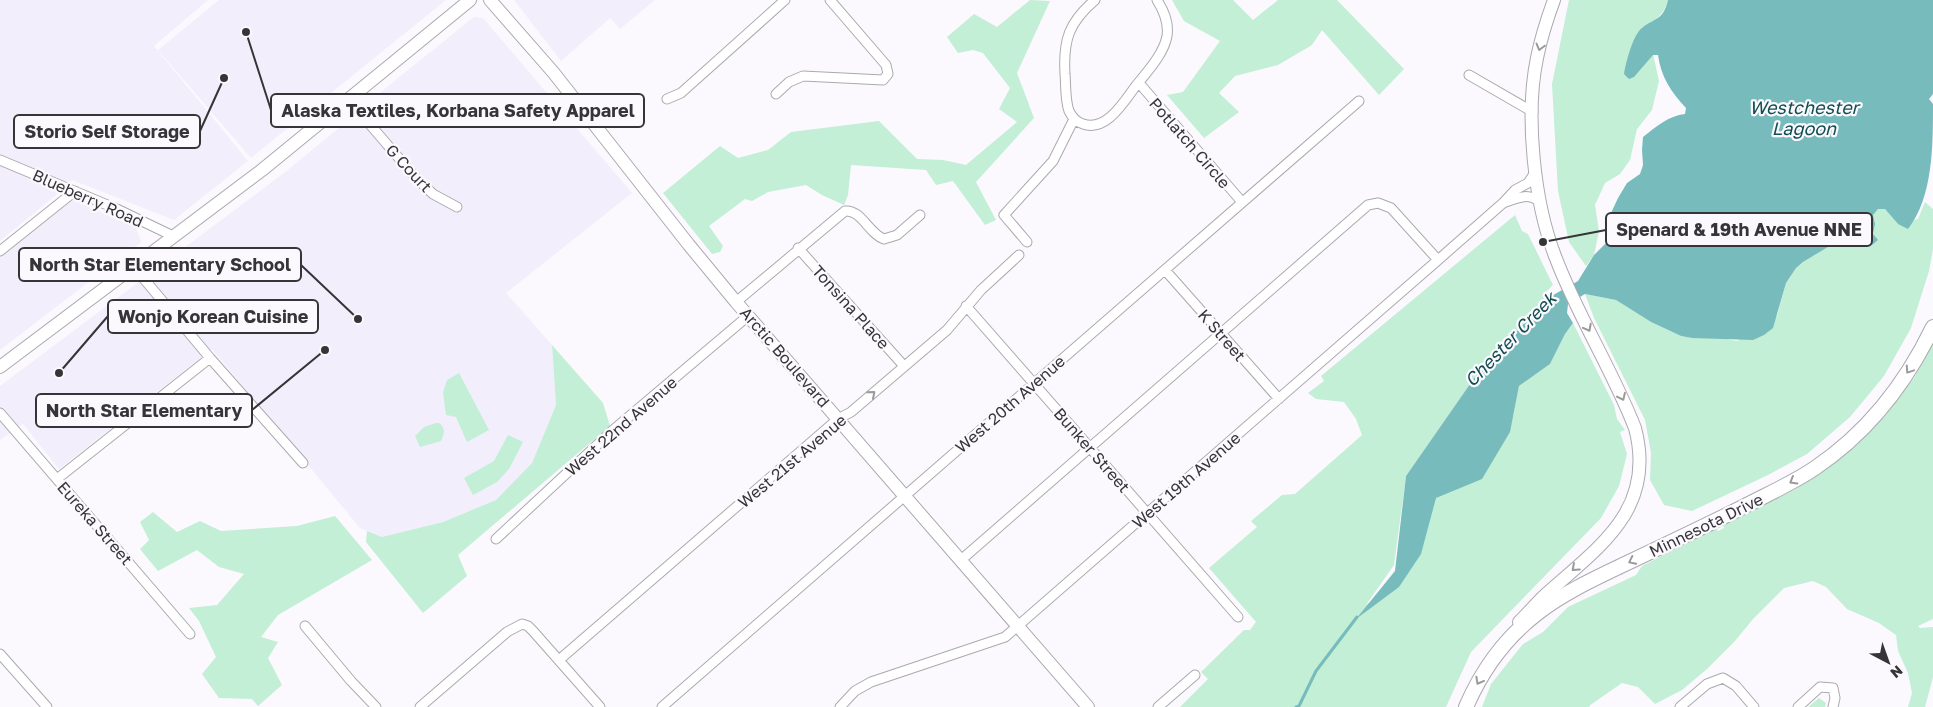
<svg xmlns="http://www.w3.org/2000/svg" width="1933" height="707" font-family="'Golos Text',sans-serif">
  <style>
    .built { fill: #f3eefb }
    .green { fill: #c2efd5 }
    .water { fill: #78bbbd }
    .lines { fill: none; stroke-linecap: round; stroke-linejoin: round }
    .stream { stroke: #78bbbd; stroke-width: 3 }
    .street-casing { stroke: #aba9af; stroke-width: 11 }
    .secondary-casing { stroke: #aba9af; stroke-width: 14 }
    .primary-casing { stroke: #aba9af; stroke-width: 16 }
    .street { stroke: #fff; stroke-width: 9 }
    .secondary { stroke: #fff; stroke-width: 12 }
    .primary { stroke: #fff; stroke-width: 14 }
    .oneway { stroke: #9a9a9b }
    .labels { text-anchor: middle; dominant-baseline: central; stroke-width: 4.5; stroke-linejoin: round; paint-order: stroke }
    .street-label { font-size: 16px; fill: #353437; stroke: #fbf9fe }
    .water-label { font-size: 18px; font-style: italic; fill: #114e4f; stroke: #fbf9fe }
    .leader { fill: none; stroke: #353437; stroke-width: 2 }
    .callout-dot { fill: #353437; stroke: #fbf9fe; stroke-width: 2 }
    .callout { fill: #fbf9fe; stroke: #353437; stroke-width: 2 }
    .callout-label { font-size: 18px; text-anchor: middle; font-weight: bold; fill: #353437 }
  </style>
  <rect width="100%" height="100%" fill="#fbf9fe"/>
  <!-- built -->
  <path class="built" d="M0 0H208L154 46 248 161 174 220 72 180 55 196 0 241Z
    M219 0H446L251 158 158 50Z
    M514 0H655L620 29 610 18 561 61Z
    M474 17 483 18 632 193 506 293 552 345 556 405 532 463 496 500 443 522 382 537 360 528 212 349 59 469 23 424 0 440V386L284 173 345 123H354L372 99Z
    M73 200 136 228 141 242 0 350V256Z"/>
  <!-- green -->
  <path class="green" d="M1030 0 1050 1 1017 73 1034 118 976 182 996 220 985 225 953 181 936 185 926 170 851 165 848 195 844 205 822 195 806 185 768 192 752 201 745 199 709 226 723 246 720 252 712 254 663 193 720 146 738 158 768 150 791 132 879 121 917 159 943 160 966 165 1017 122 999 109 1010 88 983 53 973 50 958 53 947 37 974 14 997 27Z
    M1172 0H1233L1253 20 1278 0H1337L1404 69 1379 95 1322 30 1312 45 1278 65 1235 76 1219 93 1239 112 1204 138 1167 95 1183 92 1220 41 1184 21Z
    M1569 0H1668C1664 15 1655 21 1641 28L1644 65 1653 54 1659 81 1652 110 1637 129 1630 160 1620 174 1605 183 1595 205 1599 231 1594 255 1586 266 1569 242 1558 191 1552 84Z
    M1925 202 1933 209V249L1929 271 1911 328 1884 376 1850 417 1807 454 1768 475 1692 511 1664 505 1650 480 1651 453 1645 420 1594 318 1585 294 1616 300 1651 322 1681 336 1692 338H1721L1737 341 1777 316 1786 283 1796 268 1803 262 1833 244 1872 245C1873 235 1875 225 1873 215L1878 209H1885L1898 224 1918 219Z
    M1515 215 1522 231 1528 234 1553 285 1546 292 1548 298 1477 374 1406 476 1394 565 1366 605 1387 590 1438 487 1513 417 1519 386 1550 364 1565 334 1573 323 1614 405 1617 419 1625 430 1620 432 1627 454 1619 486 1601 518 1471 652 1446 707H1180L1208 679 1201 672 1244 630H1250L1256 622 1209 568 1257 527 1251 521 1282 495 1295 494 1362 435 1356 419 1344 402 1316 399 1308 393 1324 381 1321 376Z
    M1933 344V619L1918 626 1920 628 1933 627V677L1925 707H1908L1912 693 1908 673 1898 651 1896 635 1879 623 1847 609 1826 587 1813 581 1784 588 1753 619 1735 641 1707 669 1682 690 1655 704 1638 687 1622 683 1589 706 1590 707H1482L1491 684 1523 644 1543 632 1568 607 1636 575 1642 566 1716 528 1718 531 1724 528 1723 525 1796 489 1857 445 1885 416 1914 378Z
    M552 345 603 403 610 426 458 555 467 576 423 613 366 542 367 531 382 537 443 522 496 500 532 463 556 405Z
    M459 373 489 430 467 442 456 417 446 415 443 392 447 380Z
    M436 423H439C446 428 444 434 441 441L420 447 415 436 424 427Z
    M508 435 523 442 509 469 497 482 473 495 464 478 494 461Z
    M153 512 177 532 200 521 221 531 297 526 335 516 372 560 278 615 261 637 278 642 268 658 282 685 258 706 252 699 219 698 202 674 216 657 199 621 189 608 217 605 244 574 219 567 197 550 158 571 140 549 149 540 140 522Z
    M1819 698 1826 703 1825 707H1808Z"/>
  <!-- water -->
  <path class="water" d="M1668 0H1933V94L1929 99 1933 104C1933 146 1933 197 1908 229L1898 224 1885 209H1878L1873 215 1875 224 1873 234 1878 240 1872 245 1833 244 1803 262 1796 268 1786 283 1773 328 1764 335 1753 340 1692 338 1681 336 1651 322 1616 300 1585 294 1568 304 1567 313 1573 323 1565 334 1550 364 1519 386 1510 432 1482 479 1436 498 1421 554 1399 587 1356 619 1395 571 1406 476 1477 374 1548 298 1578 281 1594 255 1609 240 1614 226 1611 213 1618 198 1627 183 1640 174 1643 165 1642 150 1643 137C1657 126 1668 116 1685 114L1686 108C1671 92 1661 77 1658 55H1653L1634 77 1629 79 1624 74C1626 62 1633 34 1643 27 1657 17 1663 20 1668 0Z"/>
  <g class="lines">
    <!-- stream -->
    <path class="stream" d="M1296 707 1299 706 1316 671 1357 617"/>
    <!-- street casing -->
    <g class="street-casing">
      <path id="street" d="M1095 0C1069 22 1063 40 1065 74 1066 86 1065 100 1069 111 1072 117 1076 122 1083 124 1106 132 1123 103 1135 87 1146 73 1164 54 1167 36 1169 22 1164 11 1157 0
        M1469 75 1533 112
        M1139 83 1242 202
        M776 94 789 82 803 76 883 80 888 74 886 65 830 0
        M348 99 416 178 433 194 457 207
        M667 99 681 93 785 0
        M0 160 117 209 175 237
        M1503 203C1517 198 1528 192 1540 202
        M1027 242 1004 215 1053 161 1074 119
        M798 248 904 366
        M0 251 75 191
        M134 267 210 358 303 463
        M1165 270 1279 399
        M736 302 845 211C861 209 869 234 884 239L897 235 920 215
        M966 306 1238 617
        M0 413 190 634
        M57 479 210 358
        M496 539 612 431 748 316
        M961 560 1368 205 1378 203 1391 208 1438 260
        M305 626 351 681 376 707
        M0 654 47 707
        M559 660 838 419 851 412 947 330 981 290 1019 255
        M420 707 507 632 522 624 528 626 533 631 600 707
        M662 707 1359 101
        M840 707 855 691 871 682 1005 637 1438 260 1503 203 1515 190 1528 183 1536 171
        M1158 707 1195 675
        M1680 707 1707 684 1723 678 1736 686 1754 707
        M1798 707 1820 687 1833 688 1835 698 1833 707"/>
    </g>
    <!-- secondary casing -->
    <g class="secondary-casing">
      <path id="secondary" d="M490 0 553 72 689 245 736 302 1088 707
        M0 367 262 170 470 0
        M1519 622C1527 614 1535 605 1543 597 1597 548 1657 511 1635 428 1612 369 1577 315 1555 256 1534 202 1525 115 1537 58 1541 38 1547 19 1554 0"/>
    </g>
    <!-- primary casing -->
    <g class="primary-casing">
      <path id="primary" d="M1466 707C1482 670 1507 636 1539 612 1565 592 1596 578 1625 564 1665 545 1705 526 1745 506 1768 494 1793 483 1815 468 1867 433 1906 383 1933 327"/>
    </g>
    <!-- street -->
    <use href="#street" class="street"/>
    <!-- secondary -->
    <use href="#secondary" class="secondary"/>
    <!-- primary -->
    <use href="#primary" class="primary"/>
  </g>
  <!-- one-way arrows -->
  <defs><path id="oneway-chevron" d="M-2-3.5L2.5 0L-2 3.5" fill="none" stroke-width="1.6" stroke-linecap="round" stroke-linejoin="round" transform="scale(1.25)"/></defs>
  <g class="oneway">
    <use href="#oneway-chevron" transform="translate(1540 47) rotate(105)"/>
    <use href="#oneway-chevron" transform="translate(1588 328) rotate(62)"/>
    <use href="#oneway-chevron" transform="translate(1909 370) rotate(124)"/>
    <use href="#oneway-chevron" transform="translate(872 394) rotate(-41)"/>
    <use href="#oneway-chevron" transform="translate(1622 397) rotate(65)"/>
    <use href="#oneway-chevron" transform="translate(1793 481) rotate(150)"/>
    <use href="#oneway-chevron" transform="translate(1632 561) rotate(154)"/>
    <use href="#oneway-chevron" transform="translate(1575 568) rotate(138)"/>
    <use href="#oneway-chevron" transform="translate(1479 681) rotate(119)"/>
  </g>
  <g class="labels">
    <!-- street labels -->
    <g class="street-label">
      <text transform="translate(1190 143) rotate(49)">Potlatch Circle</text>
      <text transform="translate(409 168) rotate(47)">G Court</text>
      <text transform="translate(88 198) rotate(24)">Blueberry Road</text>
      <text transform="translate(851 307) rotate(48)">Tonsina Place</text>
      <text transform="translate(1222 335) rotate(49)">K Street</text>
      <text transform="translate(785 357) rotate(49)">Arctic Boulevard</text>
      <text transform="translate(1010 404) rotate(-41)">West 20th Avenue</text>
      <text transform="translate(621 426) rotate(-41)">West 22nd Avenue</text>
      <text transform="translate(1092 450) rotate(49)">Bunker Street</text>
      <text transform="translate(792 461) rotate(-40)">West 21st Avenue</text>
      <text transform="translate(1186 480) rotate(-41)">West 19th Avenue</text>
      <text transform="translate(95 523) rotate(49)">Eureka Street</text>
      <text transform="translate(1706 525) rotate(-26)">Minnesota Drive</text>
    </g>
    <!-- water labels -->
    <g class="water-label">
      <text x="1804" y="107">Westchester<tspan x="1804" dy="21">Lagoon</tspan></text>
      <text transform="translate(1510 339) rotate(-46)">Chester Creek</text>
    </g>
  </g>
  <!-- callouts -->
  <path class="leader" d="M246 32L271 110M224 78L200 131M1543 242L1606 230M358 319L301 265M59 373L108 316M325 350L252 410"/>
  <g class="callout-dot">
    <circle cx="246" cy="32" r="5"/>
    <circle cx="224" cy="78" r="5"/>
    <circle cx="1543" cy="242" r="5"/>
    <circle cx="358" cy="319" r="5"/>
    <circle cx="59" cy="373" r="5"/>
    <circle cx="325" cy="350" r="5"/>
  </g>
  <g class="callout">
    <rect x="271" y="94" width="373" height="33" rx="5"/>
    <rect x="14" y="115" width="186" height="33" rx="5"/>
    <rect x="1606" y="213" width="266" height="33" rx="5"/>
    <rect x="19" y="248" width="282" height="33" rx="5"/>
    <rect x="108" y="300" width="210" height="33" rx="5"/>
    <rect x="36" y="394" width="216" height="33" rx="5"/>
  </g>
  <g class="callout-label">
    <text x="458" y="117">Alaska Textiles, Korbana Safety Apparel</text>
    <text x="107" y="138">Storio Self Storage</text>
    <text x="1739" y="236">Spenard &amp; 19th Avenue NNE</text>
    <text x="160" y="271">North Star Elementary School</text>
    <text x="213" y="323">Wonjo Korean Cuisine</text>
    <text x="144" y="417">North Star Elementary</text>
  </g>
  <!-- north arrow -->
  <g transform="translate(1888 662) rotate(139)" stroke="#fbf9fe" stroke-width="4" paint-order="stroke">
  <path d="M0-4L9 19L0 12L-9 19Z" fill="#353437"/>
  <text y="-8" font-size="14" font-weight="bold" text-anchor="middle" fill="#353437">N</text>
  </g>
</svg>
